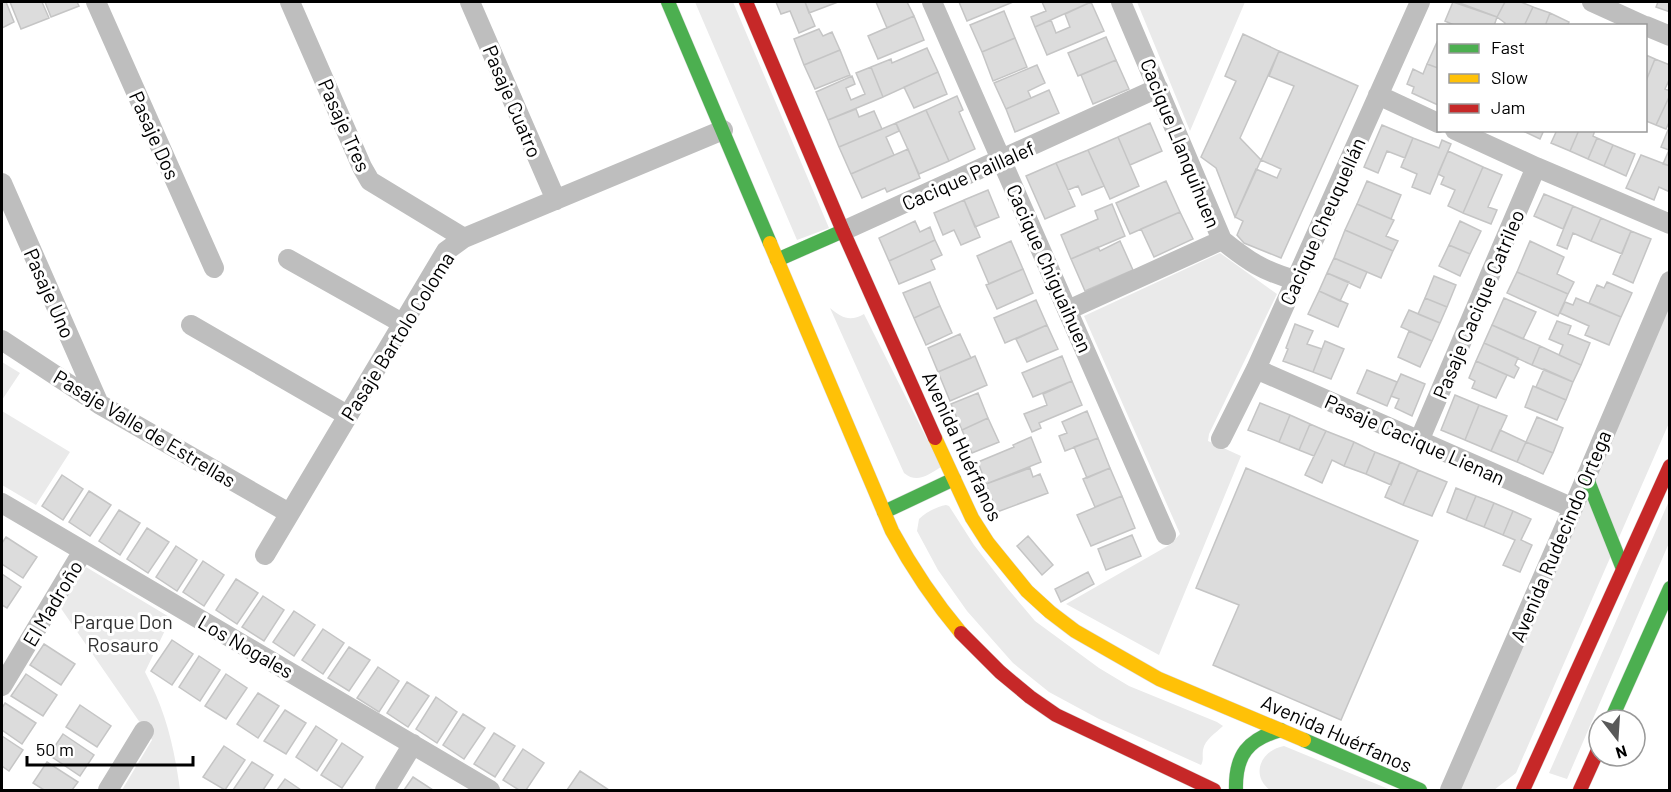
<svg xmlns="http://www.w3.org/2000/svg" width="1671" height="792" font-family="Barlow,sans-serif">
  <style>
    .green { fill: #eaeaea }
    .building { fill: #dcdcdc; stroke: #c5c5c5; stroke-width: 1.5 }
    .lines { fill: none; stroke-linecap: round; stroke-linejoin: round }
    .fast-casing { stroke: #dbdbdb; stroke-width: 15 }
    .slow-casing { stroke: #dbdbdb; stroke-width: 15 }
    .jam-casing { stroke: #dbdbdb; stroke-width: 15 }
    .street { stroke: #bebebe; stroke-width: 20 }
    .fast { stroke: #4caf50; stroke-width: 14 }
    .slow { stroke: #ffc107; stroke-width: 14 }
    .jam { stroke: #c62828; stroke-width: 14 }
    .labels { text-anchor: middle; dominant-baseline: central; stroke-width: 6; stroke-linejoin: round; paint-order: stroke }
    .street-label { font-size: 20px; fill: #000; stroke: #fff }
    .park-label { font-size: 20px; fill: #2f2f2f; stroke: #fff }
  </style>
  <rect width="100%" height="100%" fill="#fff"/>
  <!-- green -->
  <path class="green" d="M695 2H733L829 228 797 240Z
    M1137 2H1245L1190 131Z
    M1220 253 1277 294 1209 434 1208 441 1241 456 1159 655 1066 604 1171 544 1180 534 1084 316Z
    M1669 307V423L1516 773 1494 790H1459Z
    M830 308C842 318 850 322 864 314L941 467C928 475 917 484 904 473Z
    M2 362 20 373 2 400Z
    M2 411 70 452 36 505 2 485Z
    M1669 501V543L1567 779 1549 773Z
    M946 505 949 506 974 545 1008 589 1035 621 1099 668 1129 686 1217 722 1223 726C1216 733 1205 739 1203 750 1202 756 1204 760 1201 765L1099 719 1049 692 1013 663 967 611 938 570 917 531 919 519C926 512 936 507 946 505Z
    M86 567 171 618 145 672C166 712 174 746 180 790H122L152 740 60 607Z
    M1284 746 1391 790H1270C1250 775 1261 750 1284 746Z"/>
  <!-- building -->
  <path class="building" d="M2 2H6L14 22 2 28Z
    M10 2H42L49 18 21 29Z
    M45 2H77L79 6 51 17Z
    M776 2H805L815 26 799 33 790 11 781 14Z
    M805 2H838L809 13Z
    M876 2H907L914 16 887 28Z
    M959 2H1013L967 21Z
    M1042 2H1091L1035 27 1031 17 1046 11Z
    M1091 2 1104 31 1047 55 1035 27 1051 20 1056 33 1070 27 1065 14Z
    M1453 2 1497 17 1494 26H1456L1445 21Z
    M1457 2H1505L1497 17Z
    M1505 2H1521L1533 7 1524 26H1504L1505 23 1497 17Z
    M1658 2H1670V12L1656 7Z
    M1533 7 1550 13 1545 26H1524Z
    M1004 11 1015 38 982 52 970 25Z
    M1550 13 1569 22 1567 26H1545Z
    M914 16 924 40 878 59 868 36Z
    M819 29 823 36 832 32 840 50 804 65 794 39Z
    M1243 34 1279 51 1240 138 1261 160 1235 217 1216 168 1201 157 1236 81 1225 76Z
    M1106 37 1116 60 1078 76 1068 53Z
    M1015 38 1027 67 993 81 982 52Z
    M1437 42 1438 43V68L1427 64Z
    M927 48 938 72 883 97 871 67 891 59 892 63Z
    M840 50 850 75 815 89 804 65Z
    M1279 51 1358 86 1281 258 1244 243 1237 235 1243 221 1235 217 1256 169 1277 178 1281 169 1261 160 1294 86 1269 76Z
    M1646 55 1655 59 1646 81Z
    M1655 59 1670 65V78L1665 89 1670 91V95L1656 125 1646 121V81Z
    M1116 60 1129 89 1093 104 1081 75Z
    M1427 64 1438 68V105L1412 93 1414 87 1407 84 1413 69 1423 74Z
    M1037 65 1045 83 1028 91 1031 98 1006 109 994 83Z
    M871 67 883 97 828 120 816 92 852 76 855 84 846 88 851 100 865 94 856 73Z
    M938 72 947 94 914 108 904 87Z
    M1049 90 1059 113 1015 132 1006 109Z
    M1670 95V120L1666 129 1656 125Z
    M957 96 963 110 959 112 975 149 949 161 926 110Z
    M856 109 859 117 874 111 882 129 839 147 828 120Z
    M926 110 949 161 919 174 896 123Z
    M896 123 899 131 886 137 894 155 851 174 839 147Z
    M1150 123 1162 151 1130 165 1118 137Z
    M1382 125 1413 138 1405 158 1387 151 1378 173 1364 167Z
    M1521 130H1544L1540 139Z
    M1557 130H1579L1570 151 1551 143Z
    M1579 130H1595L1593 136 1597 138 1588 159 1570 151Z
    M1668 130H1670V166L1663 164 1669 150 1661 147Z
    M1118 137 1139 186 1110 199 1088 150Z
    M1413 138 1439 148 1442 140 1451 144 1430 194 1412 187 1417 174 1401 167Z
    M1597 138 1613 145 1604 166 1588 159Z
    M1613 145 1635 154 1626 176 1604 166Z
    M908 149 920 178 887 192 885 188 862 198 851 174Z
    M1088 150 1104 186 1082 195 1078 186 1068 190 1056 163Z
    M1448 151 1483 167 1463 213 1448 206 1455 190 1441 184 1444 177 1438 174Z
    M1641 155 1670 166V192L1659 187 1654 200 1626 188Z
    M1056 163 1075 206 1045 219 1026 176Z
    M1483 167 1502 175 1488 207 1497 210 1491 224 1463 213Z
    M1166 181 1180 212 1130 234 1116 203Z
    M1367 181 1401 195 1391 219 1357 204Z
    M988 190 999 217 975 227 964 200Z
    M1544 194 1573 206 1563 229 1534 216Z
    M964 200 980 237 961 245 954 230 943 235 934 213Z
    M1112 204 1125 236 1071 259 1061 235 1098 219 1095 211Z
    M1357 204 1394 220 1386 236 1398 241 1393 251 1345 230Z
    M1573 206 1601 218 1591 241 1573 233 1567 249 1557 245Z
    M1180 212 1193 239 1154 257 1141 229Z
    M1601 218 1631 231 1622 254 1591 241Z
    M915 221 920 232 930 227 935 240 889 261 879 238Z
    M1460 221 1481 231 1470 254 1449 245Z
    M1345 230 1393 251 1381 278 1334 258Z
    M1631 231 1651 239 1633 283 1613 274Z
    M935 240 942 255 931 260 935 269 899 284 889 261Z
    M1011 241 1023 269 989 284 977 256Z
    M1120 241 1133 270 1085 291 1071 259 1098 247 1100 251Z
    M1530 241 1564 257 1557 274 1574 282 1568 294 1517 272Z
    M1449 245 1470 254 1460 276 1439 266Z
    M1334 258 1367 272 1360 288 1327 273Z
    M1023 269 1033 293 997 309 986 285Z
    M1517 272 1568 294 1558 316 1507 293Z
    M1327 273 1349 282 1340 301 1319 291Z
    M1434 276 1456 285 1447 307 1425 298Z
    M930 282 940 306 914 318 903 293Z
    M1607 282 1632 293 1621 317 1589 303 1597 285 1604 288Z
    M1319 291 1348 304 1338 327 1308 314Z
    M1425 298 1447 307 1440 323 1418 314Z
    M1504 298 1536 312 1523 339 1492 325Z
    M1576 298 1621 317 1609 345 1585 335 1589 326 1560 313 1565 302 1573 305Z
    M1036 300 1047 325 1005 343 994 318Z
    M940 306 952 333 926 345 914 318Z
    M1409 310 1440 323 1432 341 1401 327Z
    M1557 321 1571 326 1568 334 1590 343 1581 365 1559 355 1563 345 1549 339Z
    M1295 324 1313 331 1307 344 1322 349 1313 372 1283 361 1288 349 1286 348Z
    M1047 325 1058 349 1027 362 1016 339Z
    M1492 325 1540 346 1532 365 1484 343Z
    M1409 331 1432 341 1420 367 1398 357Z
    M960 334 971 358 938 372 928 348Z
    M1325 341 1344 349 1331 379 1313 372Z
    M1484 343 1518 358 1515 365 1519 368 1514 378 1476 361Z
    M1540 346 1581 365 1573 382 1532 365Z
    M975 356 987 385 950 401 938 372Z
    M1062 356 1072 381 1033 397 1022 373Z
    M1476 361 1507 375 1496 398 1472 388 1475 381 1469 378Z
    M1544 369 1573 382 1566 400 1536 387Z
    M1367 370 1397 382 1387 406 1357 393Z
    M1401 374 1425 384 1412 416 1395 408 1399 399 1391 396Z
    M1072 381 1082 405 1039 423 1041 428 1032 432 1024 414 1047 405 1043 394Z
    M1533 386 1566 400 1557 420 1525 407Z
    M978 393 988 418 962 430 951 404Z
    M1455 395 1479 405 1465 440 1441 430Z
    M1260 403 1290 415 1279 442 1248 430Z
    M1479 405 1507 416 1491 451 1465 440Z
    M1087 411 1098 438 1065 451 1059 436 1067 433 1062 422Z
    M1290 415 1310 424 1299 450 1279 442Z
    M1537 417 1563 428 1553 453 1526 442Z
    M988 418 999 442 972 453 962 430Z
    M1310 424 1326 431 1314 456 1299 450Z
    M1500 430 1526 442 1517 462 1491 451Z
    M1326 431 1354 442 1344 466 1332 460 1322 483 1305 475Z
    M1031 437 1041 462 986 484 978 462 1014 447 1013 445Z
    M1098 438 1110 468 1087 478 1074 447Z
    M1354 442 1375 452 1366 474 1344 466Z
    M1526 442 1553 453 1543 474 1517 462Z
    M1375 452 1400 462 1391 485 1366 474Z
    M1400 462 1418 470 1403 505 1385 497Z
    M1030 468 1033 477 1040 474 1048 493 997 512 986 484Z
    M1110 468 1122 496 1095 507 1083 479Z
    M1246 468 1418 541 1341 720 1213 665 1239 605 1196 588Z
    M1418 470 1447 482 1432 516 1403 505Z
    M62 475 83 489 63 520 42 506Z
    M1456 488 1476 496 1466 520 1447 512Z
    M89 491 111 505 90 536 69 522Z
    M1122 496 1135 528 1091 546 1077 515Z
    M1476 496 1494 503 1484 527 1466 520Z
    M1494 503 1513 511 1503 535 1484 527Z
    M119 510 140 523 120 555 99 541Z
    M1513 511 1531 519 1521 540 1532 545 1520 572 1503 565 1515 540 1503 535Z
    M147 528 169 542 148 573 127 559Z
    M1132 535 1141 556 1106 570 1098 549Z
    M1028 536 1053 565 1042 575 1017 546Z
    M6 537 37 557 23 578 2 564V543Z
    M176 546 197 560 177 591 156 577Z
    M203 561 224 575 204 606 183 592Z
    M1088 572 1094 584 1061 602 1055 589Z
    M2 574 21 587 7 608 2 605Z
    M236 579 258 593 237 624 216 610Z
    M263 596 284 610 264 641 242 627Z
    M294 611 315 625 294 656 273 642Z
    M323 629 344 643 323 674 302 660Z
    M172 640 193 654 172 685 151 671Z
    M44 644 75 664 61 685 30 665Z
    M349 647 370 660 349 691 328 678Z
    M199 656 220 670 200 701 179 687Z
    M378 667 399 681 379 712 357 698Z
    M26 674 57 695 43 716 11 696Z
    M226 674 247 688 226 719 205 706Z
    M407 682 429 696 408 727 387 713Z
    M258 693 279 706 258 738 237 724Z
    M436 697 457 712 437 743 416 729Z
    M5 703 36 723 22 744 2 730V708Z
    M80 705 111 726 97 747 66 727Z
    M285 710 306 723 286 754 264 741Z
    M463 714 485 728 464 759 443 745Z
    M316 726 337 740 317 771 296 757Z
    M494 733 515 746 495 777 474 764Z
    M63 734 94 755 80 776 49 755Z
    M2 736 23 750 9 771 2 766Z
    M342 743 363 757 342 788 321 775Z
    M224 746 245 760 225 790 203 777Z
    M523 749 544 763 526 790H519L503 780Z
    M47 762 78 782 72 790H44L33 783Z
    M252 762 273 775 263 790H233Z
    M580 771 609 790H567Z
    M413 777 433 790H404Z
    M285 779 301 790H277Z"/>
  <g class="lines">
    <!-- fast casing -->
    <g class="fast-casing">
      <path id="fast" d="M668 2 770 243
        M777 260 843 231
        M1586 476 1623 569
        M884 512 954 479
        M1611 720 1670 588
        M1304 740 1420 790
        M1236 790C1235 755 1248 739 1281 730"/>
    </g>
    <!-- slow casing -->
    <g class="slow-casing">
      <path id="slow" d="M770 243 892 531C912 568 934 601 961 633
        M935 438 972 518 988 543 1027 591 1050 612 1075 631 1159 679 1304 740"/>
    </g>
    <!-- jam casing -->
    <g class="jam-casing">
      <path id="jam" d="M746 2 843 231 935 438
        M961 633 1000 672 1030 697 1056 715 1214 790
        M1523 790 1670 466
        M1580 790 1599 748"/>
    </g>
    <!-- street -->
    <path class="street" d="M96 2 214 268
      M290 2 362 167 370 181 464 238
      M470 2 556 200
      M932 2 1166 535
      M1121 2 1222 240C1248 261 1263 271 1295 280
      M1592 2 1645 26
      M1646 26 1670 36
      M1378 95 1438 123
      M1455 130 1536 167 1670 224
      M2 183 99 404
      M843 231 1158 88
      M288 259 402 323
      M1068 310 1222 240
      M191 325 347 415
      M2 340 99 404 289 513
      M1256 369 1573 508
      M1221 439 1256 369 1420 2
      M1419 441 1536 167
      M2 503 490 790
      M265 555 446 251 464 238 723 130
      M2 686 83 551
      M108 790 144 731
      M385 790 413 744
      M1450 790 1573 508 1670 281"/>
    <!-- fast -->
    <use href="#fast" class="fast"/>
    <!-- slow -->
    <use href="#slow" class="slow"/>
    <!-- jam -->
    <use href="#jam" class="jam"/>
  </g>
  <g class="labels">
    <!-- street labels -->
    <g class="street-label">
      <text transform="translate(513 101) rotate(67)">Pasaje Cuatro</text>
      <text transform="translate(345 125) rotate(66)">Pasaje Tres</text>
      <text transform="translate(155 135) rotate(66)">Pasaje Dos</text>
      <text transform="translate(1181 143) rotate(68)">Cacique Llanquihuen</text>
      <text transform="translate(968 175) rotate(-24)">Cacique Paillalef</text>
      <text transform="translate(1322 221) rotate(-66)">Cacique Cheuquellán</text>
      <text transform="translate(1050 268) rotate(66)">Cacique Chiguaihuen</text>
      <text transform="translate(50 293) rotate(66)">Pasaje Uno</text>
      <text transform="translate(1478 304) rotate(-67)">Pasaje Cacique Catrileo</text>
      <text transform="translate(397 336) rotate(-58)">Pasaje Bartolo Coloma</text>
      <text transform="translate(145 428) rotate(31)">Pasaje Valle de Estrellas</text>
      <text transform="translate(1415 439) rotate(24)">Pasaje Cacique Lienan</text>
      <text transform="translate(963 446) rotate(65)">Avenida Huérfanos</text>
      <text transform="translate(1560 536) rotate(-67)">Avenida Rudecindo Ortega</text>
      <text transform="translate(52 603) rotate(-59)">El Madroño</text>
      <text transform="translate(246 646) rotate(30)">Los Nogales</text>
      <text transform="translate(1337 733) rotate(24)">Avenida Huérfanos</text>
    </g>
    <!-- park labels -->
    <g class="park-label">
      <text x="123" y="621">Parque Don<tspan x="123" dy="23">Rosauro</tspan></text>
    </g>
  </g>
  <!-- border -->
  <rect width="1671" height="792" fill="none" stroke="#000000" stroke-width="6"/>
  <!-- legend -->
  <rect x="1437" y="24" width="210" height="108" fill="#ffffff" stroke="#999999" stroke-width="1.5"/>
  <rect x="1449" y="44" width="30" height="9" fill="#4caf50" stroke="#999999" stroke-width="1.5"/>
  <text x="1491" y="54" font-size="18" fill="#000000">Fast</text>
  <rect x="1449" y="74" width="30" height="9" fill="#ffc107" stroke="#999999" stroke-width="1.5"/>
  <text x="1491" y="84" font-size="18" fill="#000000">Slow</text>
  <rect x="1449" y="104" width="30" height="9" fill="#c62828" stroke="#999999" stroke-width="1.5"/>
  <text x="1491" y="114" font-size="18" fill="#000000">Jam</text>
  <!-- north arrow -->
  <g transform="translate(1617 738) rotate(163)"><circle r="28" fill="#ffffff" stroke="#999999" stroke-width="1.5"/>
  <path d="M0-4.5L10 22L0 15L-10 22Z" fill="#595959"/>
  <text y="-9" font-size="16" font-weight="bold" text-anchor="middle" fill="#000000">N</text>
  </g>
  <!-- scale -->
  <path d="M27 756v9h166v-9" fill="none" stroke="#000000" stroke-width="3"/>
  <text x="36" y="756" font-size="18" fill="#000000" stroke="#ffffff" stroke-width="4.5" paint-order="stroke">50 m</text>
</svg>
